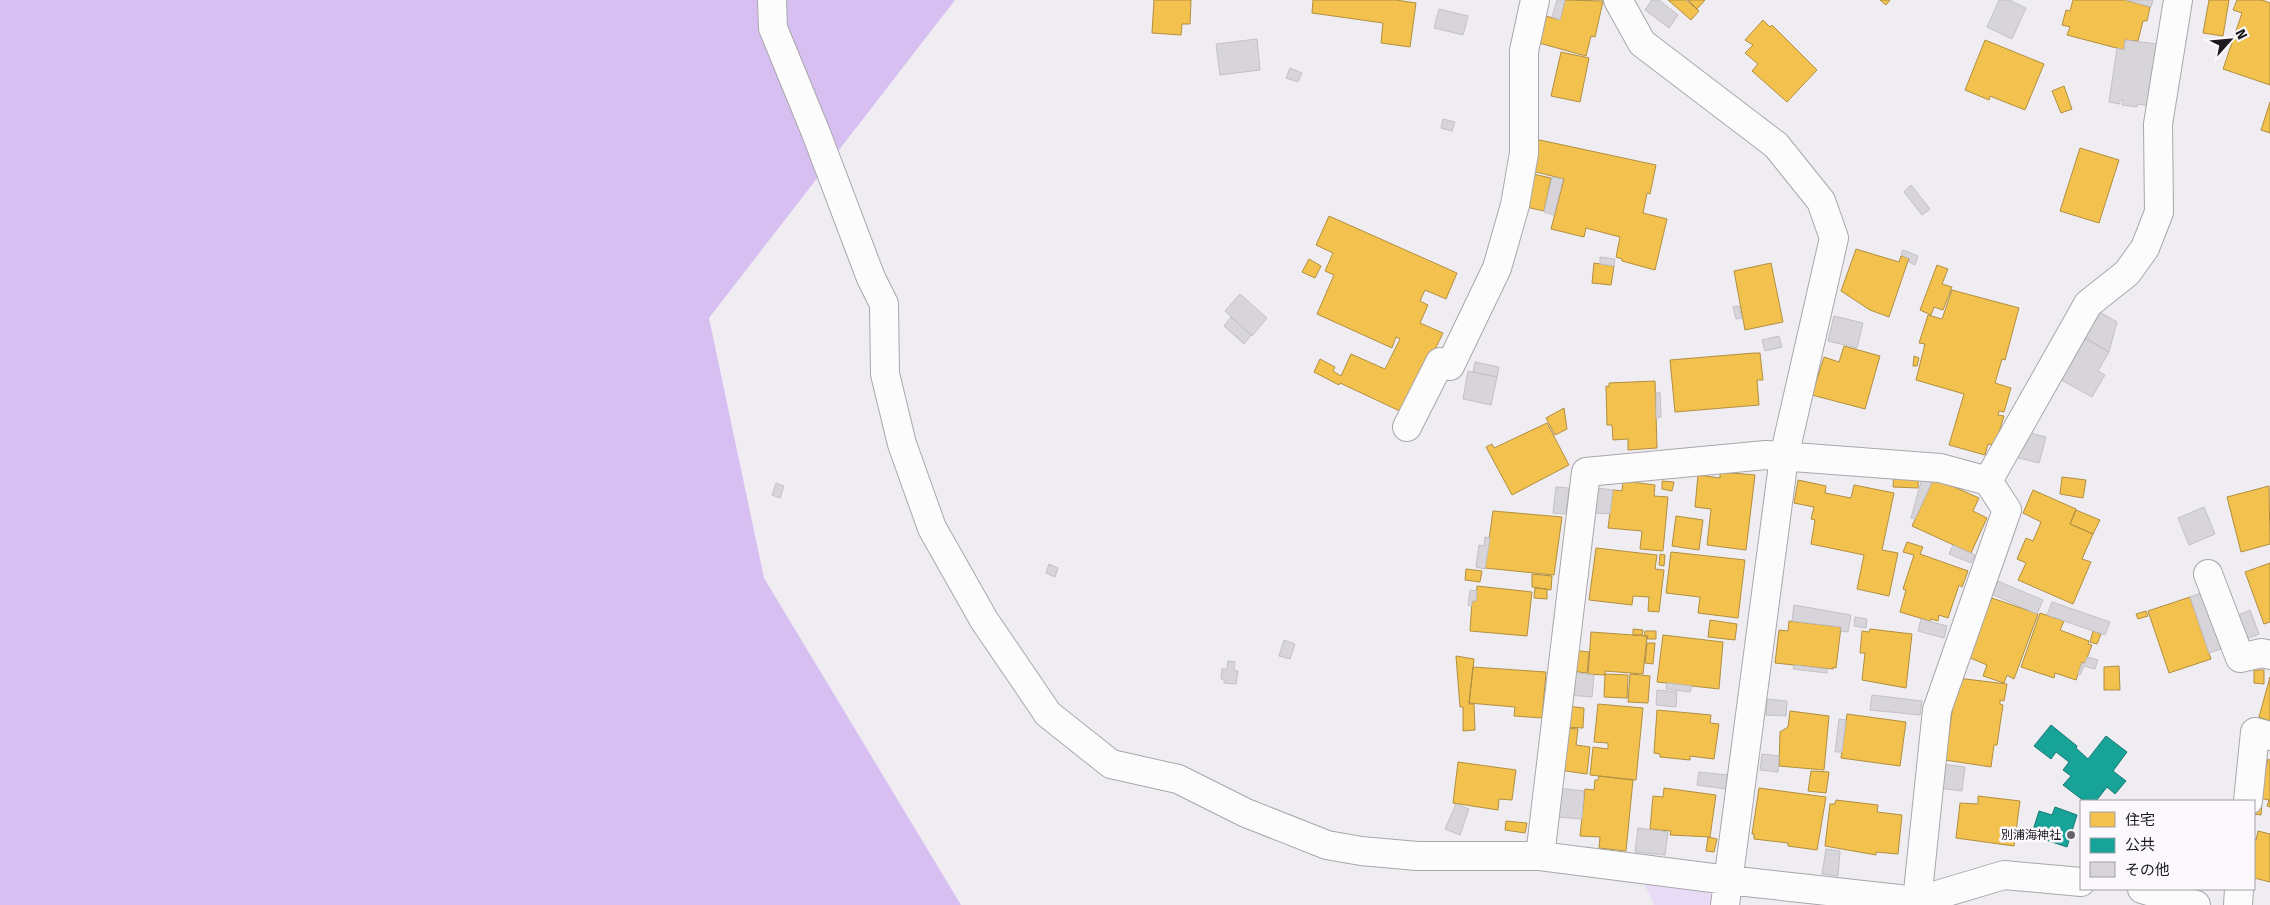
<svg xmlns="http://www.w3.org/2000/svg" width="2270" height="905" font-family="'Fira Sans','Noto Sans JP',sans-serif">
  <style>
    .green { fill: #e8dcf7 }
    .forest { fill: #d7c0f1 }
    .homes { fill: #f2c14e; stroke: #b28f3f }
    .public { fill: #17a398; stroke: #187a73 }
    .building { fill: #d7d5d9; stroke: #c3c1c5 }
    .lines { fill: none; stroke-linecap: round; stroke-linejoin: round }
    .minor-casing { stroke: #a9a7ab; stroke-width: 30 }
    .minor { stroke: #fdfcfd; stroke-width: 28 }
    .poi-dot { fill: #656368; stroke: #fbf8fe; stroke-width: 2 }
    .labels { text-anchor: middle; dominant-baseline: central; stroke-width: 5; stroke-linejoin: round; paint-order: stroke }
    .poi-label { font-size: 12px; fill: #1b191d; stroke: #fbf8fe; text-anchor: end }
  </style>
  <rect width="100%" height="100%" fill="#efecf2"/>
  <!-- green -->
  <path class="green" d="M1644 883 1712 892 1711 905H1654Z"/>
  <!-- forest -->
  <path class="forest" d="M0 0H955L709 318 764 578 961 905H0Z"/>
  <!-- homes -->
  <path class="homes" d="M1154 0H1191L1190 24H1182L1181 35 1152 33Z
    M1313 0H1396L1416 3 1410 47 1381 43 1383 23 1312 13Z
    M1565 0 1603 1 1595 37 1591 36 1586 56 1539 43 1546 16 1560 20Z
    M1668 0H1686L1699 11 1691 20Z
    M1688 0H1705L1697 9Z
    M1880 0H1890L1886 5Z
    M2073 0H2125L2150 7 2147 21H2143L2138 41 2125 40 2124 50 2067 35 2070 27 2062 25 2066 10 2070 11Z
    M2209 0H2229L2223 36 2203 33Z
    M2237 0H2262L2270 3V85L2223 69 2242 13 2233 10Z
    M1763 20 1770 27 1772 25 1817 70 1787 102 1752 71 1758 64 1745 53 1753 45 1745 40Z
    M1985 40 2044 64 2025 110 1990 96 1989 100 1965 90Z
    M1561 52 1589 58 1580 102 1551 96Z
    M2064 86 2072 109 2061 113 2052 91Z
    M2270 102V133L2261 130Z
    M1535 139 1656 165 1650 194 1647 193 1643 213 1667 219 1655 270 1622 261V259L1616 257 1620 237 1586 228 1584 237 1551 229 1564 179 1532 171Z
    M2080 148 2119 160 2099 223 2060 211Z
    M1533 174 1551 178 1544 211 1526 207Z
    M1329 216 1457 273 1446 299 1425 290 1420 301 1428 305 1420 323 1443 333 1404 413 1340 383 1339 385 1314 372 1320 359 1335 367 1333 371 1341 376 1351 354 1385 369 1400 339 1396 337 1392 348 1317 314 1334 275 1325 271 1333 253 1316 245Z
    M1856 249 1899 262 1901 256 1909 258 1889 317 1870 310 1841 291Z
    M1309 259 1321 266 1315 278 1302 272Z
    M1594 263 1614 266 1611 285 1592 283Z
    M1771 263 1783 322 1745 330 1734 271Z
    M1937 265 1948 269 1942 284 1952 287 1943 310 1934 307 1931 315 1920 310Z
    M1952 290 2019 308 2005 360 2002 359 1995 383 2011 388 2004 412 1999 411 1998 415 2004 416 1995 445 1988 444 1985 455 1949 445 1964 394 1916 380 1925 344 1919 343 1928 315 1942 319Z
    M1844 346 1880 356 1865 409 1812 395 1824 357 1839 362Z
    M1754 353H1760L1763 380H1757L1759 405 1675 412 1670 360Z
    M1914 356 1919 358 1917 366H1913Z
    M1655 381 1657 448 1628 450V439L1613 440 1612 425H1607L1606 386 1609 387V383Z
    M1564 408 1567 429 1555 435 1546 418Z
    M1547 423 1569 465 1512 495 1486 447 1492 444 1494 448Z
    M1894 470 1919 471 1918 488 1893 487Z
    M1720 472 1755 475 1746 550 1707 545 1711 509 1695 507 1698 475 1720 478Z
    M2062 477 2086 480 2083 498 2060 494Z
    M1934 478 1979 498 1973 511 1987 518 1971 553 1912 526Z
    M1798 480 1826 486 1825 493 1851 498 1854 485 1894 493 1882 550 1898 553 1889 596 1857 589 1864 555 1811 544 1815 520 1811 519 1814 507 1794 503Z
    M1623 481 1655 485 1654 496 1668 497 1663 551 1640 549 1642 531 1608 528 1613 490 1622 491Z
    M1662 481 1674 482 1672 491 1662 489Z
    M2269 486 2270 544 2241 552 2227 497Z
    M2033 490 2076 509 2070 524 2093 534 2082 559 2091 562 2073 604 2018 580 2026 563 2017 559 2026 538 2033 541 2041 522 2023 513Z
    M2076 510 2100 520 2093 534 2070 524Z
    M1493 511 1562 517 1554 575 1485 568Z
    M1676 516 1703 520 1699 550 1672 546Z
    M1907 542 1923 547 1920 554 1968 571 1962 587 1959 585 1948 618 1939 615 1938 621 1931 619 1930 621 1900 612 1906 590 1903 589 1914 555 1903 552Z
    M1596 548 1657 555 1655 569 1664 570 1659 612 1648 611 1649 597 1633 596 1632 605 1589 600Z
    M1671 552 1745 560 1738 618 1698 613 1700 597 1666 593Z
    M1660 554 1665 555 1664 566 1659 565Z
    M2270 563V622L2264 624 2245 572Z
    M1466 569 1482 571 1480 582 1465 580Z
    M1532 574 1552 576 1551 590 1532 587Z
    M1477 586 1532 592 1527 636 1470 631 1472 601H1476Z
    M1535 588 1547 589V599L1534 598Z
    M2190 597 2211 659 2169 673 2148 611Z
    M1992 598 2038 614 2014 679 2007 675 2004 683 1983 676 1987 665 1968 657 1988 603H1990Z
    M2146 611 2148 616 2138 619 2136 614Z
    M2040 613 2064 621 2060 630 2089 641 2088 644 2092 645 2085 663 2082 662 2076 680 2055 673 2054 678 2021 667Z
    M1710 620 1737 624 1735 640 1708 637Z
    M1789 621 1841 627 1836 668 1833 667V669L1775 663 1779 630 1788 631Z
    M1633 629 1643 630 1642 635H1633Z
    M1870 629 1912 634 1906 688 1862 680 1865 653H1860L1862 631 1869 632Z
    M1645 631H1656V639H1647L1648 636H1644Z
    M2093 631 2101 634 2097 644 2090 642Z
    M1591 632 1647 636 1643 674 1605 671V675L1588 674Z
    M1663 635 1723 642 1719 689 1657 682Z
    M1647 643H1655L1653 664 1645 663Z
    M1572 650 1589 652 1587 673 1570 671Z
    M1456 656 1474 659 1469 704H1474L1475 730 1463 731V707H1460Z
    M2119 666 2120 690H2104V667Z
    M1473 667 1546 672 1542 718 1514 716 1515 707 1469 703Z
    M2254 670H2264V684L2254 683Z
    M1605 674 1628 675 1627 698 1604 697Z
    M1630 674 1650 676 1648 703 1628 702Z
    M2270 677V721L2259 717Z
    M1957 678 2007 684 2004 701 2000 700V704L2003 705 1997 745H1994L1991 767 1945 760Z
    M1598 704 1643 708 1636 780 1590 775 1593 747 1608 749V743L1594 742Z
    M1566 706 1584 708 1583 728 1564 727Z
    M1657 710 1711 715 1710 723 1719 724 1714 759 1690 756V760L1660 757V754L1654 753Z
    M1790 711 1829 716 1824 770 1779 766 1780 732 1788 727Z
    M1847 714 1906 722 1900 766 1841 758Z
    M1565 728 1578 729 1576 745 1590 747 1587 774 1559 770Z
    M2268 759 2270 760V807L2267 806 2269 800 2259 798Z
    M1458 762 1516 770 1512 800 1499 799 1498 810 1453 803Z
    M1811 771 1829 772 1826 793 1808 791Z
    M1599 776 1633 780 1626 851 1599 848 1600 837 1580 836 1585 789 1594 790 1595 780H1598Z
    M1664 788 1716 795 1710 837 1670 835 1671 831 1650 829 1653 796 1663 797Z
    M1759 788 1826 797 1817 850 1788 846V843L1754 839V834H1752Z
    M1978 796 2020 801 2014 846 1956 838 1960 803 1978 804Z
    M1836 800 1878 805 1877 812 1902 815 1898 854 1876 852V855L1825 846 1830 804H1835Z
    M2254 802H2262L2261 815 2254 814Z
    M1506 821 1527 823 1525 833 1505 830Z
    M2258 831 2270 834V882L2254 878V839L2256 840Z
    M1708 837 1717 839 1714 852 1706 851Z"/>
  <!-- public -->
  <path class="public" d="M2051 725 2077 746 2076 748 2088 759 2106 736 2127 752 2113 771 2126 781 2115 794 2107 787 2096 801H2084L2063 785 2071 776 2063 770 2069 762 2056 752 2051 759 2034 746Z
    M2055 807 2077 815 2067 847 2043 839 2045 834 2033 830 2039 811 2052 815Z"/>
  <!-- building -->
  <path class="building" d="M1557 0H1565L1560 20 1552 17Z
    M1652 0H1659L1678 15 1669 28 1645 10Z
    M1999 0H2009L2026 8 2012 39 1987 27Z
    M2126 0H2153L2151 7Z
    M1439 9 1468 16 1463 35 1434 28Z
    M1257 39 1260 70 1220 75 1216 44Z
    M2125 40 2158 44 2149 106 2138 104 2137 107 2122 105 2123 100H2120V104L2109 102 2117 48 2124 50Z
    M1290 68 1302 73 1298 82 1286 78Z
    M1443 119 1455 122 1452 131 1441 128Z
    M1552 177 1563 179 1554 215 1544 212Z
    M1911 185 1930 209 1922 215 1904 192Z
    M1903 250 1918 256 1915 265 1909 262 1910 259 1901 255Z
    M1600 257 1615 259 1614 266 1600 264Z
    M1240 294 1267 318 1252 336 1225 311Z
    M1739 306 1742 318 1736 319 1733 307Z
    M2098 311 2117 322 2109 352 2083 336Z
    M1834 316 1863 323 1857 348 1828 341Z
    M1231 317 1251 335 1244 344 1224 326Z
    M1779 336 1782 347 1765 351 1762 340Z
    M2082 337 2109 352 2098 371 2105 375 2092 397 2056 377Z
    M1475 362 1499 367 1497 377 1473 372Z
    M1468 371 1497 377 1491 405 1463 399Z
    M1660 392 1661 417 1656 418V393Z
    M2022 431 2046 437 2039 463 2015 457Z
    M1924 471 1934 478 1915 519 1911 518Z
    M776 483 784 486 780 498 772 495Z
    M1556 487 1569 488 1566 514 1553 513Z
    M1596 488 1613 490 1610 514 1593 513Z
    M2204 507 2215 534 2189 545 2178 518Z
    M1485 537 1490 538 1485 569 1476 567 1479 545 1484 546Z
    M1953 545 1975 555 1971 563 1949 554Z
    M1049 564 1058 568 1055 577 1046 573Z
    M1995 580 2043 600 2037 614 1989 593Z
    M1470 590 1477 591 1476 601H1472V606L1468 605Z
    M2201 593 2221 649 2209 653 2190 597Z
    M2052 602 2110 622 2105 635 2047 615Z
    M1794 605 1851 615 1848 632 1841 631V627L1792 621Z
    M2250 610 2259 634 2247 639 2238 615Z
    M1855 617 1867 619 1866 628 1854 626Z
    M1921 619 1947 626 1944 638 1918 631Z
    M1284 640 1295 644 1290 659 1279 656Z
    M2087 657 2098 660 2095 669 2084 666 2080 675 2078 674 2082 663H2085Z
    M1228 661 1235 662 1234 670 1238 671 1236 684 1224 683V679H1221L1222 669H1227Z
    M1794 665 1827 669V673L1793 669Z
    M1571 672 1594 675 1592 697 1569 695Z
    M1667 683 1692 686 1690 692 1666 689Z
    M1657 690 1677 692 1676 707 1656 705Z
    M1872 695 1922 701 1920 715 1870 710Z
    M1767 699 1787 701 1786 716 1766 715Z
    M1839 719 1846 720 1842 752H1835Z
    M1762 754 1779 756 1778 772 1760 770Z
    M1941 764 1965 767 1962 791 1938 788Z
    M1699 772 1727 775 1726 789 1697 785Z
    M1558 788 1584 791 1582 819 1556 817Z
    M1456 804 1469 809 1460 835 1445 829Z
    M1638 828 1668 832 1665 855 1635 852Z
    M1826 849 1840 851 1838 876 1822 874Z"/>
  <g class="lines">
    <!-- minor casing -->
    <g class="minor-casing">
      <path id="minor" d="M772 0 773 28 816 133 871 278 884 304 885 374 902 444 932 528 984 620 1048 714 1111 764 1178 779 1246 813 1327 845 1361 851 1417 856H1540L1728 880 1917 901 2004 875 2081 882
        M1618 0 1642 43 1776 145 1821 201 1834 238 1784 457 1725 905
        M1407 427 1440 362 1450 366 1497 268 1515 205 1524 153V51L1535 0
        M1988 481 2088 304 2127 273 2145 248 2159 212 2158 124 2178 0
        M2208 574 2240 658 2262 653 2270 655
        M2248 801 2255 732 2270 736
        M1540 856 1586 472 1766 455 1940 468 1988 481 2007 510 1937 710 1917 901
        M2142 889 2196 905
        M2238 905 2239 889"/>
    </g>
    <!-- minor -->
    <use href="#minor" class="minor"/>
  </g>
  <!-- markers -->
  <circle class="poi-dot" cx="2071" cy="835" r="5"/>
  <g class="labels">
    <!-- poi labels -->
    <g class="poi-label">
      <text x="2061" y="835">別浦海神社</text>
    </g>
  </g>
  <!-- legend -->
  <rect x="2080" y="800" width="175" height="90" fill="#fbf8fe" stroke="#a19fa4"/>
  <rect x="2090" y="812" width="25" height="15" fill="#f2c14e" stroke="#a19fa4"/>
  <text x="2125" y="825" font-size="15" fill="#1b191d">住宅</text>
  <rect x="2090" y="838" width="25" height="15" fill="#17a398" stroke="#a19fa4"/>
  <text x="2125" y="850" font-size="15" fill="#1b191d">公共</text>
  <rect x="2090" y="862" width="25" height="15" fill="#d7d5d9" stroke="#a19fa4"/>
  <text x="2125" y="875" font-size="15" fill="#1b191d">その他</text>
  <!-- north arrow -->
  <g transform="translate(2230 40) rotate(63)" stroke="#fbf8fe" stroke-width="4" paint-order="stroke">
  <path d="M0-4L9 19L0 12L-9 19Z" fill="#1b191d"/>
  <text y="-8" font-size="14" font-weight="bold" text-anchor="middle" fill="#1b191d">N</text>
  </g>
</svg>
